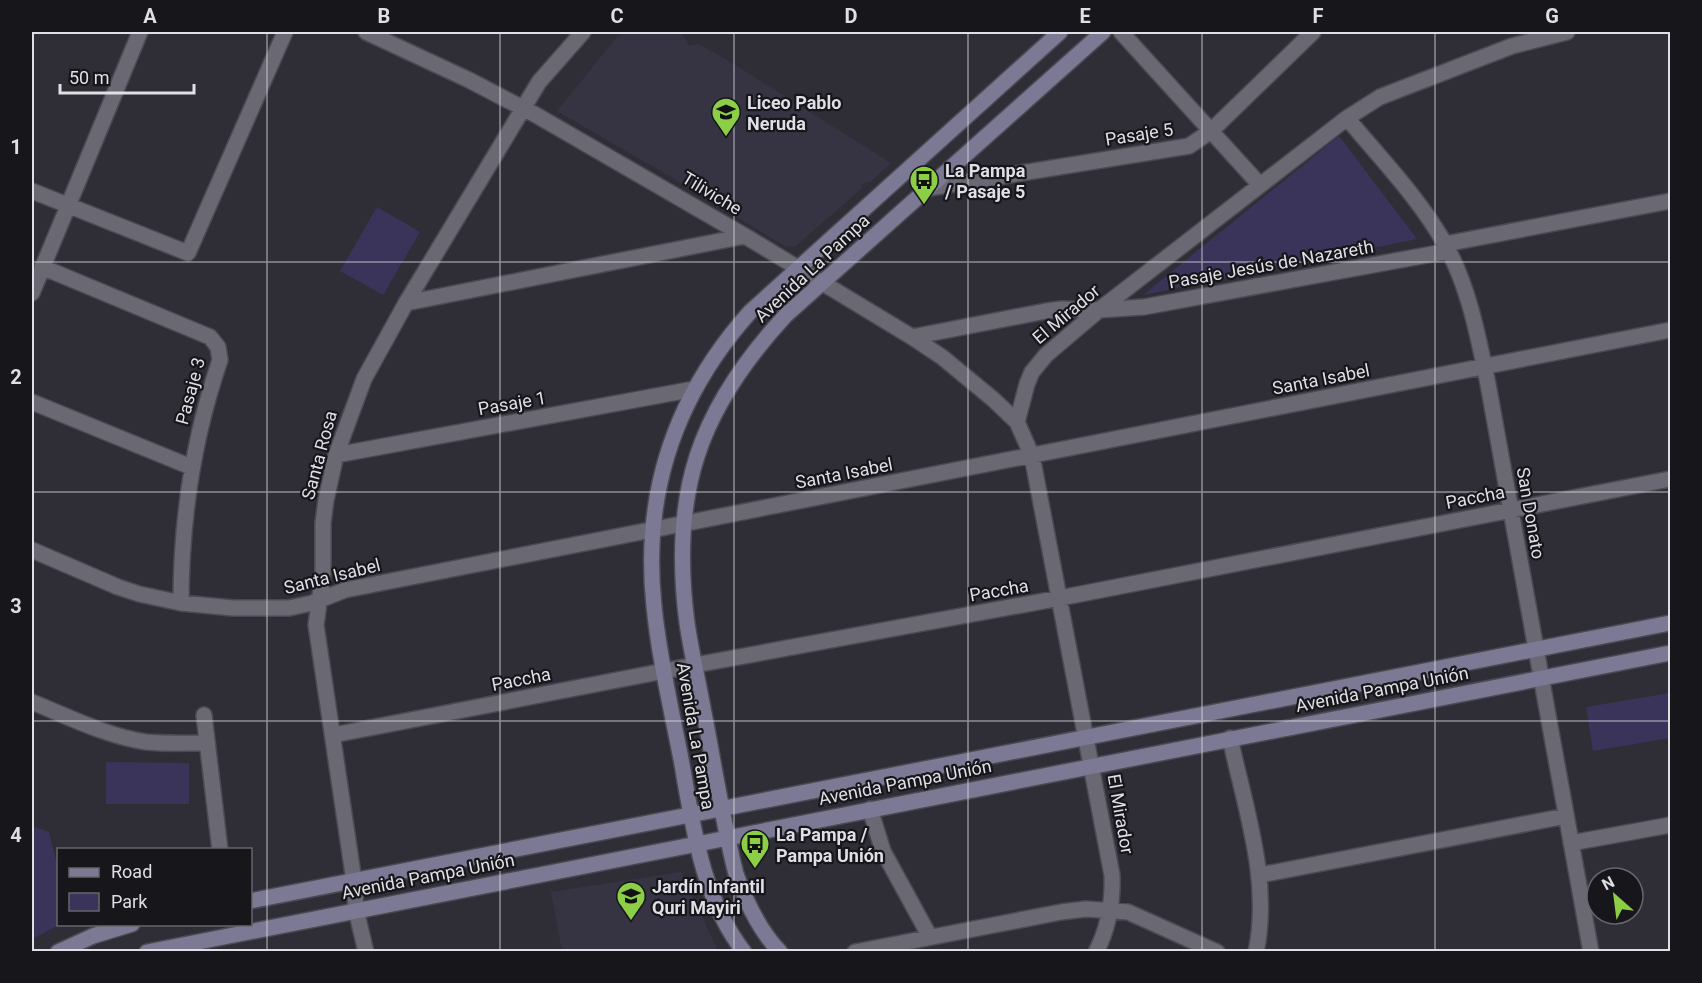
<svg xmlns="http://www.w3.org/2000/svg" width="1702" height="983" font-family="Roboto,sans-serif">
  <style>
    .built { fill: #363443 }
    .park { fill: #3a345b }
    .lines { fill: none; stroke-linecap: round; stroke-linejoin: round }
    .street-casing { stroke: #4b4a52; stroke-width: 18 }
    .secondary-casing { stroke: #4b4a52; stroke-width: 18 }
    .street { stroke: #696873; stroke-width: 15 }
    .secondary { stroke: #7c7995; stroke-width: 15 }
    .grid { fill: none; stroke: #dfdfe5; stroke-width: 1.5; stroke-opacity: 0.55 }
    .labels { text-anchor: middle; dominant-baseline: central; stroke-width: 4.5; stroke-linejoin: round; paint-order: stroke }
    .poi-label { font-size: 18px; font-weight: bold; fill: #dfdfe5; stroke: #17161a; text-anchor: start }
    .street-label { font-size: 18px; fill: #dfdfe5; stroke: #17161a }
    .neatline { fill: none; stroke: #dfdfe5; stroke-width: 2 }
    .grid-label { font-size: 20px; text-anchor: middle; font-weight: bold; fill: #dfdfe5 }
  </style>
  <rect width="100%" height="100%" fill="#2f2e36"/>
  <!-- built -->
  <path class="built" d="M624 32H677L682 34 689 46 698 44 722 57 891 163 869 183 866 182 861 186 862 188 796 246 786 247 695 191 557 111 617 37Z
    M681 872 718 951H562L551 892Z"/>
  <!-- park -->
  <path class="park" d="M1339 136 1417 239 1143 295Z
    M377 207 420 232 383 295 340 271Z
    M1670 693V738L1593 751 1586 707Z
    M106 762 189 763V804H106Z
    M32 826 49 832 58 869 59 925 32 939Z"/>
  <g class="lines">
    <!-- street casing -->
    <g class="street-casing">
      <path id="street" d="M366 32 469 80 536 115 745 236 912 337 942 357 994 400 1017 422 1032 456 1112 875C1113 902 1109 927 1096 952
        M1121 32 1260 185
        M1347 118C1381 159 1419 198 1445 244 1469 287 1478 336 1488 384L1591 952
        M929 188 1189 146 1211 131 1313 32
        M32 191 188 253 285 32
        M1445 244 1670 201
        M42 267 210 337 218 347 220 360C193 439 181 519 181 603
        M32 293 140 32
        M406 303 745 236
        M912 337 1046 311 1062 309 1099 310 1144 307 1449 251
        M32 402 191 467
        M1017 422 1027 384 1032 372 1046 355 1099 310 1347 118 1380 97 1512 46 1567 32
        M336 455 694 389
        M32 550 118 587 139 594 181 603 233 608H289L312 603 345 590 1670 330
        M32 702C69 717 106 736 146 742 167 744 187 743 207 743
        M204 715 220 850
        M333 735 695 665 1060 598 1670 479
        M1230 738C1245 808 1271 880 1256 952
        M870 809 883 851 930 937
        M1571 843 1670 825
        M1260 875 1566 816
        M366 952 356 910 354 881 316 625 323 574V523L326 500 336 455 364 379 406 303 539 82 583 32
        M855 952 1061 912 1086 909 1128 912 1217 952"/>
    </g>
    <!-- secondary casing -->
    <g class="secondary-casing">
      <path id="secondary" d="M250 901 1670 623
        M58 952 93 936 132 924
        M147 952 1670 653
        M744 952C701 896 693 825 681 759 671 708 659 657 654 606 642 494 675 396 750 312L1060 32
        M780 952C759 930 746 902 736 874 722 819 714 763 703 708 698 680 691 651 687 623 670 493 698 410 786 315L1103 32"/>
    </g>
    <!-- street -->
    <use href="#street" class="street"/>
    <!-- secondary -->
    <use href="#secondary" class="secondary"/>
  </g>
  <!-- grid -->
  <path class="grid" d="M267 32V952M500 32V952M734 32V952M968 32V952M1202 32V952M1435 32V952M32 262H1670M32 492H1670M32 721H1670"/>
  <!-- icons -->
  <defs>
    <g id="school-pin" transform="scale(1.5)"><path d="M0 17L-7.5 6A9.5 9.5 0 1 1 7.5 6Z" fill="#8cce45" stroke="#17161a"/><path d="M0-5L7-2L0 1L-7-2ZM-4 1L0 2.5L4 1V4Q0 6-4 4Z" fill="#111"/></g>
    <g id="bus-pin" transform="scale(1.5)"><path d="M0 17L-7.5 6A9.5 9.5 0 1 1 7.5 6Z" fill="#8cce45" stroke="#17161a"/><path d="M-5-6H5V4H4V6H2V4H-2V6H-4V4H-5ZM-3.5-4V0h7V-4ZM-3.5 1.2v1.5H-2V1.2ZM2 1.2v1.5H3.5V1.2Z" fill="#111"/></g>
  </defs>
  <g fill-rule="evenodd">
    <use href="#school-pin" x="726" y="112"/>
    <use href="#bus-pin" x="924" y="180"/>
    <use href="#bus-pin" x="755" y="844"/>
    <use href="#school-pin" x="631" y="896"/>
  </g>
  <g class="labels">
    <!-- poi labels -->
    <g class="poi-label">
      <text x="747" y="102">Liceo Pablo<tspan x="747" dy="21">Neruda</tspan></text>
      <text x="945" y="170">La Pampa<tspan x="945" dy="21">/ Pasaje 5</tspan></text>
      <text x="776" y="834">La Pampa /<tspan x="776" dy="21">Pampa Unión</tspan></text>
      <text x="652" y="886">Jardín Infantil<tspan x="652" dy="21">Quri Mayiri</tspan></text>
    </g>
    <!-- street labels -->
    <g class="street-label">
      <text transform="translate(1139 134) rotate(-9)">Pasaje 5</text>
      <text transform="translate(712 193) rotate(31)">Tiliviche</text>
      <text transform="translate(1271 264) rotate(-10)">Pasaje Jesús de Nazareth</text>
      <text transform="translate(812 268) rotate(-43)">Avenida La Pampa</text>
      <text transform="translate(1066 314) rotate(-40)">El Mirador</text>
      <text transform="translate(1321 379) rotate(-11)">Santa Isabel</text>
      <text transform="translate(190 391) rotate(-75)">Pasaje 3</text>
      <text transform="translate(512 403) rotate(-10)">Pasaje 1</text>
      <text transform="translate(319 455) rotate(-75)">Santa Rosa</text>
      <text transform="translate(844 473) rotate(-11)">Santa Isabel</text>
      <text transform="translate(1475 497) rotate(-11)">Paccha</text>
      <text transform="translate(1531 513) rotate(80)">San Donato</text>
      <text transform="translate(332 576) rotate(-14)">Santa Isabel</text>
      <text transform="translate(999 590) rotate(-10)">Paccha</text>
      <text transform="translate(521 679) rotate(-11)">Paccha</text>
      <text transform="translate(1382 689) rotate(-11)">Avenida Pampa Unión</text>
      <text transform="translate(696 736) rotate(80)">Avenida La Pampa</text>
      <text transform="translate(905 782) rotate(-11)">Avenida Pampa Unión</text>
      <text transform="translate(1121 814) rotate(80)">El Mirador</text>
      <text transform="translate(428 876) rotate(-11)">Avenida Pampa Unión</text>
    </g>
  </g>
  <!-- border -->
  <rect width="1702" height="983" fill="none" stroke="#17161a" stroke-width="66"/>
  <!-- legend -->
  <rect x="57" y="848" width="195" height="78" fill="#17161a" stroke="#67666b" stroke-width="1.5"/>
  <rect x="69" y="868" width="30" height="9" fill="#7c7995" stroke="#67666b" stroke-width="1.5"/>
  <text x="111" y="878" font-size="18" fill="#dfdfe5">Road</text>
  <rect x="69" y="893" width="30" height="18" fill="#3a345b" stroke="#67666b" stroke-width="1.5"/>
  <text x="111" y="908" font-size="18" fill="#dfdfe5">Park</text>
  <!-- north arrow -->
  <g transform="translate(1615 896) rotate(332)"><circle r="28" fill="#17161a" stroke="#67666b" stroke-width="1.5"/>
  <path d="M0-4.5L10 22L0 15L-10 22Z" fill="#8cce45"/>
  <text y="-9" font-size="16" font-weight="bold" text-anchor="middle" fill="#dfdfe5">N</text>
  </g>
  <!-- scale -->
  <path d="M60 84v9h134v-9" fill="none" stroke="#dfdfe5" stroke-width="3"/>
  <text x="69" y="84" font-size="18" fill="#dfdfe5" stroke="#17161a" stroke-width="4.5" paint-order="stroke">50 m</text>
  <rect x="33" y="33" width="1636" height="917" class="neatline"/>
  <g class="grid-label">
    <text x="150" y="23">A</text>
    <text x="384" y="23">B</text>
    <text x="617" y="23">C</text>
    <text x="851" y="23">D</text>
    <text x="1085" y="23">E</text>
    <text x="1318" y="23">F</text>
    <text x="1552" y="23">G</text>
    <text x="16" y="154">1</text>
    <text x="16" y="384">2</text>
    <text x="16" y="613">3</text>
    <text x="16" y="842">4</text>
  </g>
</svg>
